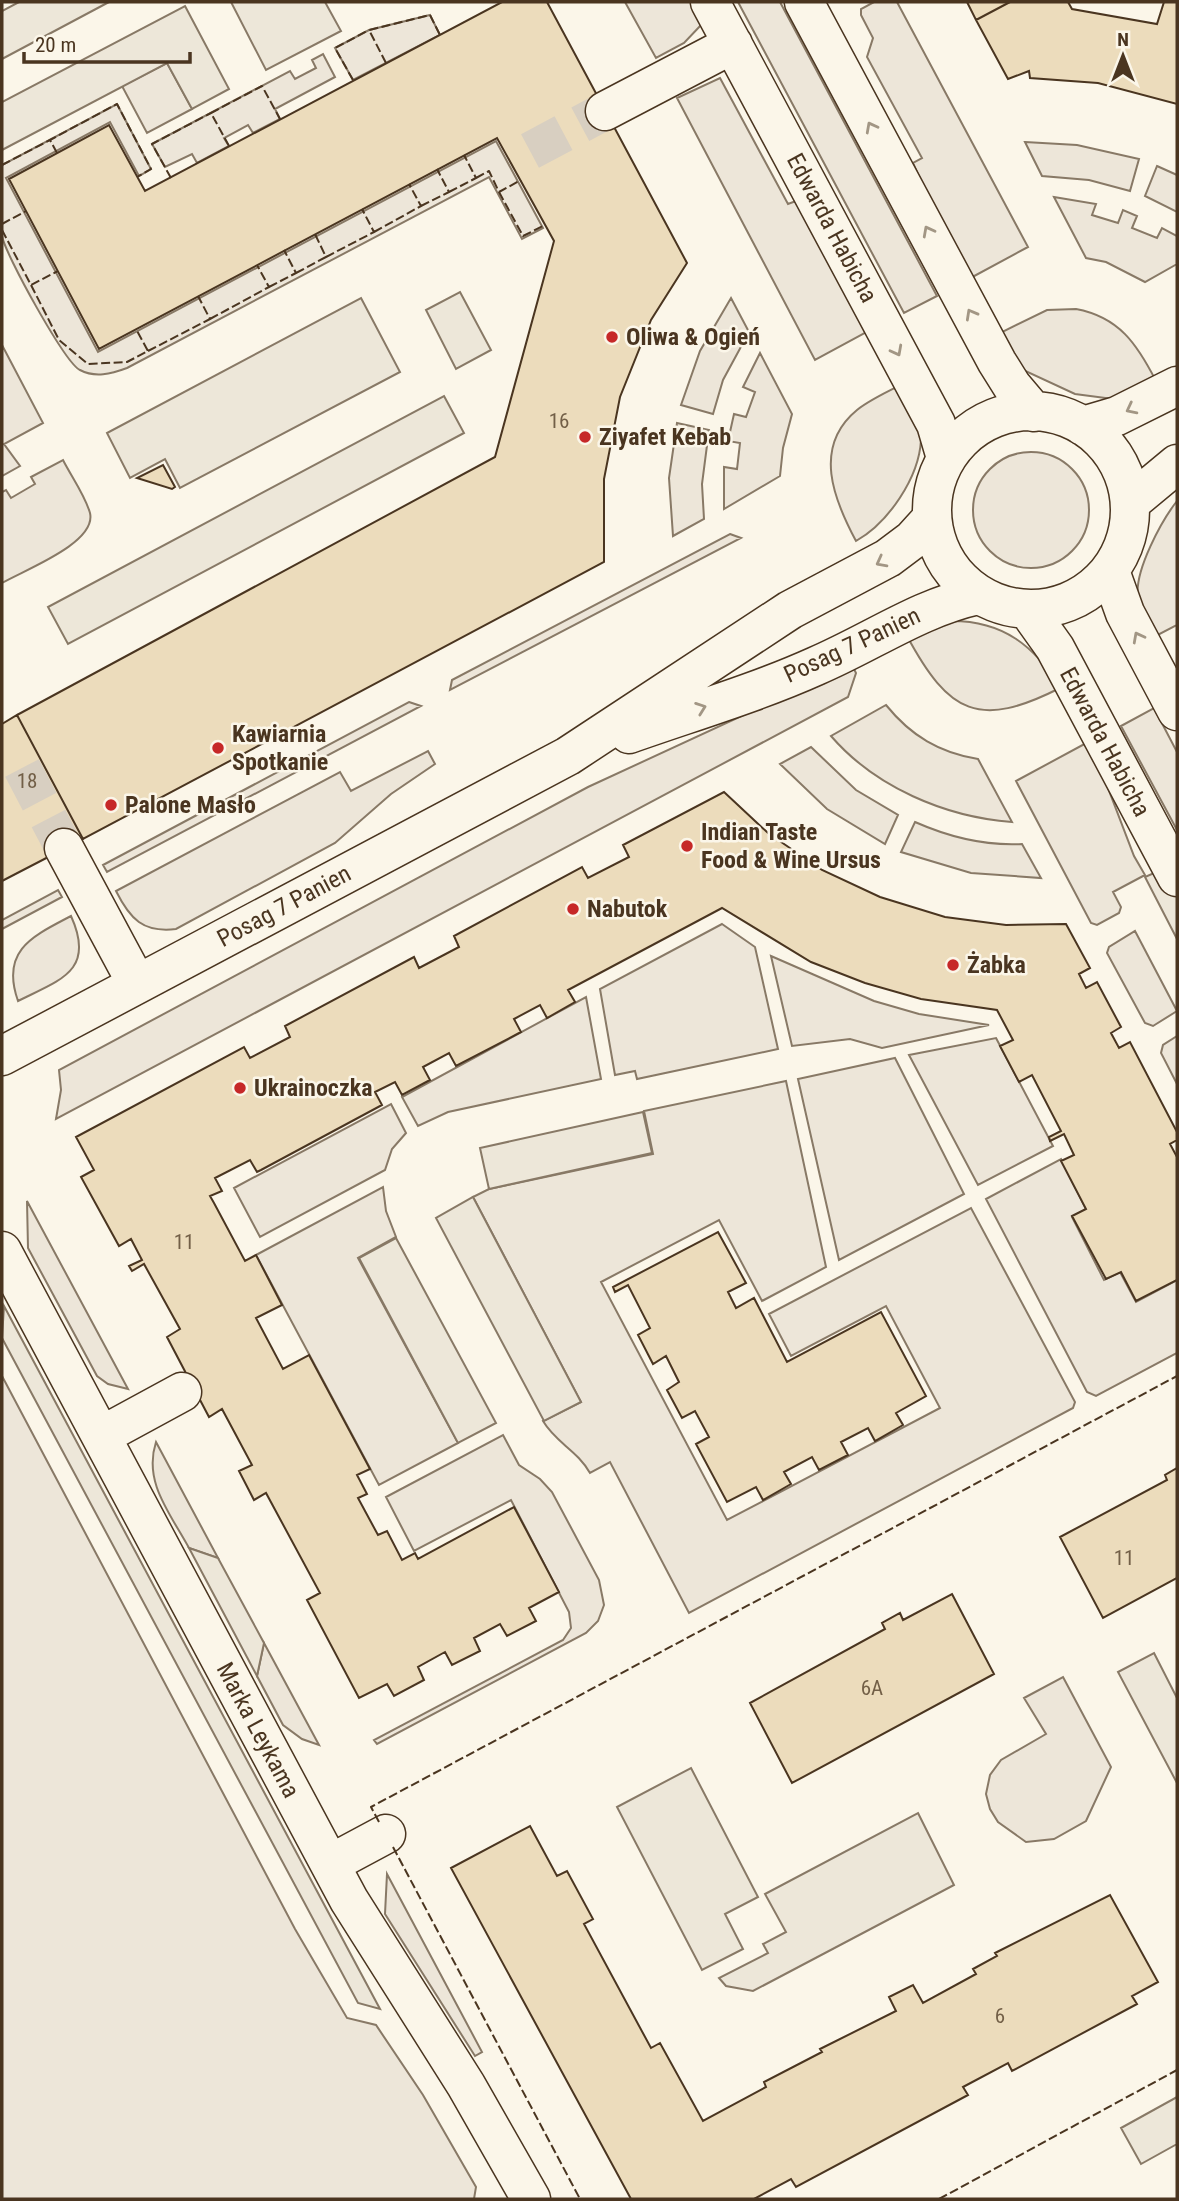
<svg xmlns="http://www.w3.org/2000/svg" width="1179" height="2201" font-family="'Roboto Condensed',sans-serif">
  <style>
    .green { fill: #ede6d9; stroke: #887966; stroke-width: 2 }
    .parking { fill: #ede7d9; stroke: #887966; stroke-width: 2 }
    .building { fill: #ecdcbc; stroke: #4a3520; stroke-width: 2 }
    .lines { fill: none; stroke-linecap: round; stroke-linejoin: round }
    .minor-tunnel { stroke: #d8cfc1; stroke-width: 38; stroke-dasharray: 38 19; stroke-linecap: butt }
    .minor-casing { stroke: #4a3520; stroke-width: 41 }
    .minor { stroke: #fbf6e9; stroke-width: 38 }
    .fence { stroke: #4a3520; stroke-width: 2; stroke-dasharray: 9 3.5; stroke-linecap: butt }
    .oneway { stroke: #a29684 }
    .poi-dot { fill: #c62828; stroke: #fbf6e9; stroke-width: 2.5 }
    .labels { text-anchor: middle; dominant-baseline: central; stroke-width: 5; stroke-linejoin: round; paint-order: stroke }
    .number-label { font-size: 21px; fill: #725f47 }
    .street-label { font-size: 24px; fill: #4a3520; stroke: #fbf6e9 }
    .poi-label { font-size: 24px; font-weight: bold; fill: #4a3520; stroke: #fbf6e9; text-anchor: start }
  </style>
  <rect width="100%" height="100%" fill="#fbf6e9"/>
  <!-- green -->
  <path class="green" d="M625 2H691L702 24 684 43 656 58Z
    M738 2H780L937 296 904 313Z
    M874 2H897L1028 247 965 281 913 163 922 158 867 57 873 38 861 15V9Z
    M430 15 440 35 353 80 335 48 369 30Z
    M323 54 335 77 275 109 280 119 253 133 248 125 224 138 229 146 197 163 192 154 165 167 152 144 290 71 295 79 316 68 312 60Z
    M167 63 192 109 147 133 122 86Z
    M720 78 788 204 796 201 876 327 815 360 677 98Z
    M117 104 151 169 139 176 110 122 6 178 98 352 496 141 543 228 522 239 489 177 127 368C111 374 95 378 80 370 65 363 5 254 2 236 0 214 2 188 2 165Z
    M1025 142 1077 145 1139 159 1130 191 1089 180 1042 176Z
    M1157 166 1177 175V212L1145 196Z
    M1054 197 1096 204 1092 215 1118 223 1123 210 1137 216 1132 228 1157 238 1162 228 1177 236V264L1145 282 1106 262 1086 258Z
    M731 298 749 332 723 380 713 414 681 405 700 351Z
    M1076 309C1119 317 1137 344 1156 381L1113 399 1075 394 1021 369 994 336 1047 310Z
    M2 345 43 423 4 444 20 466 2 476Z
    M760 353 792 414 783 448 780 476 724 509V467L737 469 740 443 728 441 734 414 746 417 755 392 743 387Z
    M905 383C910 400 921 423 921 440 919 478 888 523 856 541 834 500 812 447 857 410 871 399 889 391 905 383Z
    M677 423 709 430 702 484 704 519 673 536 669 478Z
    M973 510a58 58 0 1 1 116 0a58 58 0 1 1-116 0Z
    M63 460C71 476 85 495 90 513 97 543 24 570 2 583V492L6 490 11 498 35 484 31 477Z
    M1177 501V625L1150 639C1146 625 1140 611 1138 597 1134 571 1162 520 1177 501Z
    M730 534 741 538 450 690 452 680Z
    M952 621C1003 621 1035 646 1060 688 979 729 949 714 907 636Z
    M852 665 856 673 848 697 56 1119 61 1090 59 1070 588 787Z
    M409 702 421 706 107 872 103 865Z
    M886 705C911 736 940 753 978 759L1012 822C945 817 875 787 831 736Z
    M1154 708 1177 752V830L1121 726Z
    M1090 741 1134 856 1145 875 1113 892 1121 907 1119 913 1097 925 1091 923 1016 781Z
    M811 747 856 790 898 815 885 844 827 809 780 764Z
    M428 751 435 764 391 794 335 843 176 929C143 933 130 919 116 891L340 772 351 791Z
    M915 822C949 837 984 846 1022 844L1041 878 971 873 901 852Z
    M58 890 62 897 2 929V920Z
    M71 916C96 971 60 980 18 1001 0 950 33 936 71 916Z
    M722 924 755 947 778 1049 637 1079 635 1071 615 1075 600 989Z
    M1135 931 1177 1011 1153 1026 1145 1023 1107 953 1109 947Z
    M771 956 874 1001 919 1014 989 1025 882 1048 850 1039 792 1046Z
    M586 997 601 1079 448 1112 418 1126 402 1097Z
    M1177 1036V1084L1161 1053 1163 1045Z
    M996 1038 1053 1146 978 1185 909 1055Z
    M895 1058 964 1194 839 1260 798 1079Z
    M786 1081 826 1267 762 1301 719 1220 601 1282 727 1520 940 1408 886 1306 791 1356 769 1314 971 1208 1075 1402 1073 1408 689 1613 610 1462 590 1473C577 1450 556 1443 543 1421L581 1402 473 1197 489 1189 653 1154 644 1111Z
    M391 1104 406 1133 392 1149 385 1170 260 1237 234 1188Z
    M1061 1159 1086 1209 1072 1217 1104 1280 1120 1272 1136 1302 1177 1280V1353L1096 1396 1087 1392 986 1199Z
    M383 1187 386 1211 396 1237 358 1258 458 1443 379 1485 256 1255Z
    M27 1201 128 1389 108 1384 97 1376 28 1248Z
    M2 1376 295 1929 347 2018 376 2025 423 2095 476 2187 474 2199H2Z
    M503 1435 519 1465 540 1479 552 1492 599 1580 604 1605 598 1621 586 1633 377 1744 374 1740 563 1640 571 1628 569 1612 511 1500 414 1551 386 1497Z
    M156 1442 218 1558 189 1548C170 1513 143 1482 156 1442Z
    M264 1643 319 1745 302 1739 283 1725 257 1676Z
    M1063 1677 1111 1767 1086 1821 1054 1839 1026 1842 998 1822 990 1809 986 1794 990 1775 1001 1760 1046 1734 1024 1698Z
    M387 1874 482 2052 475 2056 385 1914Z"/>
  <!-- parking -->
  <path class="parking" d="M19 2H109L2 59V11Z
    M231 2H325L341 31 266 70Z
    M185 6 229 89 192 109 167 63 2 150V102Z
    M460 292 491 350 456 369 426 310Z
    M361 298 400 372 180 488 165 459 130 478 107 433Z
    M444 396 464 433 68 644 48 607Z
    M1163 869 1177 896V939L1145 877Z
    M643 1112 652 1153 489 1189 480 1148Z
    M473 1197 581 1402 544 1421 436 1218Z
    M396 1238 496 1423 458 1443 359 1258Z
    M4 1306 380 2009 358 2003 2 1338Z
    M189 1548 218 1558 264 1643 257 1676Z
    M1154 1653 1177 1698V1783L1118 1672Z
    M691 1768 758 1897 725 1914 743 1949 702 1970 617 1807Z
    M918 1813 954 1885 753 1991 726 1986 719 1978 768 1953 763 1944 786 1932 765 1894Z
    M1177 2097V2144L1141 2164 1121 2128Z"/>
  <!-- building -->
  <path class="building" d="M502 2H547L687 263 651 320 620 397 604 479V562L83 839 17 715 495 457 554 241 497 138 99 349 9 179 109 125 145 191Z
    M967 2H1010L976 20Z
    M1010 2H1068L1072 9 1157 24 1164 2H1177V104L1098 83 1030 78 1029 71 1008 79 976 20Z
    M163 465 175 487 172 489 137 478Z
    M17 715 83 839 2 881V724Z
    M724 792 768 833 822 870 880 897 945 917 1006 925 1066 924 1090 968 1079 974 1086 988 1097 982 1121 1027 1111 1033 1119 1048 1130 1042 1177 1132V1140L1170 1144 1177 1157V1280L1136 1301 1121 1272 1106 1279 1072 1216 1086 1209 1061 1161 1074 1155 1064 1134 1050 1141 1049 1137 1061 1131 1032 1075 1019 1082 1000 1046 1013 1040 997 1010 921 999 865 983 811 962 722 908 568 990 575 1002 547 1018 540 1005 514 1019 521 1032 456 1066 449 1053 423 1067 430 1080 402 1095 395 1082 375 1092 382 1105 261 1170 257 1172 250 1160 215 1178 222 1191 210 1196 214 1203 245 1261 256 1255 282 1305 256 1318 283 1369 309 1355 370 1469 357 1475 367 1494 358 1498 378 1535 387 1531 402 1560 415 1553 418 1559 514 1507 559 1592 529 1608 536 1621 507 1636 500 1624 474 1638 480 1651 452 1665 445 1652 418 1667 424 1680 394 1696 387 1684 359 1698 307 1600 320 1593 266 1493 254 1500 239 1471 252 1465 222 1409 209 1417 167 1337 180 1329 144 1264 132 1271 129 1266 142 1260 131 1239 119 1246 81 1177 94 1170 76 1137 244 1047 250 1058 290 1037 285 1026 414 957 419 968 459 947 454 936 582 867 588 878 629 857 623 845Z
    M718 1232 746 1283 728 1292 736 1308 754 1298 787 1362 881 1312 926 1396 896 1413 903 1425 875 1441 868 1428 841 1442 848 1455 819 1470 812 1457 784 1472 791 1484 763 1500 756 1487 727 1502 696 1444 709 1437 695 1411 682 1418 667 1390 679 1382 666 1356 653 1364 638 1335 650 1328 628 1285 615 1292 613 1287Z
    M1177 1468V1578L1103 1618 1060 1537 1167 1480 1165 1475Z
    M952 1594 994 1674 792 1783 750 1703 885 1629 882 1623 900 1613 903 1620Z
    M530 1826 557 1876 567 1871 593 1919 584 1924 651 2048 660 2043 703 2121 766 2087 764 2082 822 2052 820 2049 896 2011 889 1997 913 1985 923 2003 976 1974 973 1969 997 1956 995 1953 1110 1895 1158 1982 1132 1996 1137 2004 1012 2071 1008 2063 963 2087 968 2095 796 2187 791 2179 754 2199H631L451 1868Z"/>
  <g class="lines">
    <!-- minor-tunnel -->
    <path class="minor-tunnel" d="M530 151 605 111
      M22 768 64 848"/>
    <!-- minor casing -->
    <g class="minor-casing">
      <path id="minor" d="M710 2 936 424 946 458
        M804 2 997 362 1012 386 1034 412
        M605 111 733 44
        M932 510a99 99 0 1 1 198 0a99 99 0 1 1-198 0Z
        M1083 426 1117 416 1177 386
        M1130 503 1177 464
        M1110 571 1125 613 1177 711
        M1028 610 1055 648 1177 877
        M629 734C691 712 756 693 816 666 872 642 919 608 978 595
        M64 848 137 984
        M2 1056 568 756 790 610 888 558 912 540 932 518
        M2 1251 349 1900 466 2085 531 2199
        M101 1436 182 1392
        M330 1864 386 1834"/>
    </g>
    <!-- minor -->
    <use href="#minor" class="minor"/>
    <!-- fence -->
    <path class="fence" d="M386 63 369 30 430 15 440 35
      M353 80 335 48 369 30
      M229 146 211 113 262 86 280 119
      M57 153 50 140 117 104 151 169 137 177
      M2 165 50 140
      M171 178 152 144 211 113
      M476 178 489 171 499 192 521 180
      M449 192 476 178 464 155
      M499 192 523 236 545 225
      M421 206 449 192 437 169
      M2 224 26 211
      M2 230 31 285 58 271
      M374 232 421 206 409 184
      M326 257 374 232 362 209
      M296 273 326 257 315 234
      M31 285 59 340 88 364 127 362 148 351 136 329
      M269 287 296 273 284 250
      M210 319 269 287 257 265
      M148 351 210 319 198 296
      M379 1822 371 1807 1177 1376
      M393 1847 580 2199
      M939 2199 1177 2070"/>
  </g>
  <!-- one-way arrows -->
  <defs><path id="oneway-chevron" d="M-2-3.5L2.5 0L-2 3.5" fill="none" stroke-width="1.6" stroke-linecap="round" stroke-linejoin="round" transform="scale(1.75)"/></defs>
  <g class="oneway">
    <use href="#oneway-chevron" transform="translate(871 127) rotate(-118)"/>
    <use href="#oneway-chevron" transform="translate(928 231) rotate(-118)"/>
    <use href="#oneway-chevron" transform="translate(971 314) rotate(-119)"/>
    <use href="#oneway-chevron" transform="translate(897 351) rotate(62)"/>
    <use href="#oneway-chevron" transform="translate(1131 409) rotate(153)"/>
    <use href="#oneway-chevron" transform="translate(881 562) rotate(152)"/>
    <use href="#oneway-chevron" transform="translate(1138 637) rotate(-118)"/>
    <use href="#oneway-chevron" transform="translate(701 708) rotate(-20)"/>
  </g>
  <!-- markers -->
  <g class="poi-dot">
    <circle cx="612" cy="337" r="7"/>
    <circle cx="585" cy="437" r="7"/>
    <circle cx="218" cy="748" r="7"/>
    <circle cx="111" cy="805" r="7"/>
    <circle cx="687" cy="846" r="7"/>
    <circle cx="573" cy="909" r="7"/>
    <circle cx="953" cy="965" r="7"/>
    <circle cx="240" cy="1088" r="7"/>
  </g>
  <g class="labels">
    <!-- number labels -->
    <g class="number-label">
      <text x="559" y="421">16</text>
      <text x="27" y="781">18</text>
      <text x="184" y="1242">11</text>
      <text x="1124" y="1558">11</text>
      <text x="872" y="1688">6A</text>
      <text x="1000" y="2016">6</text>
    </g>
    <!-- street labels -->
    <g class="street-label">
      <text transform="translate(832 228) rotate(62)">Edwarda Habicha</text>
      <text transform="translate(852 645) rotate(-25)">Posag 7 Panien</text>
      <text transform="translate(1105 742) rotate(62)">Edwarda Habicha</text>
      <text transform="translate(284 906) rotate(-28)">Posag 7 Panien</text>
      <text transform="translate(258 1730) rotate(62)">Marka Leykama</text>
    </g>
    <!-- poi labels -->
    <g class="poi-label">
      <text x="626" y="337">Oliwa &amp; Ogień</text>
      <text x="599" y="437">Ziyafet Kebab</text>
      <text x="232" y="734">Kawiarnia<tspan x="232" dy="28">Spotkanie</tspan></text>
      <text x="125" y="805">Palone Masło</text>
      <text x="701" y="832">Indian Taste<tspan x="701" dy="28">Food &amp; Wine Ursus</tspan></text>
      <text x="587" y="909">Nabutok</text>
      <text x="967" y="965">Żabka</text>
      <text x="254" y="1088">Ukrainoczka</text>
    </g>
  </g>
  <!-- border -->
  <rect width="1179" height="2201" fill="none" stroke="#4a3520" stroke-width="7"/>
  <!-- north arrow -->
  <g transform="translate(1123 56)" stroke="#fbf6e9" stroke-width="5" paint-order="stroke">
  <path d="M0-5L12 26L0 18L-12 26Z" fill="#4a3520"/>
  <text y="-10" font-size="19" font-weight="bold" text-anchor="middle" fill="#4a3520">N</text>
  </g>
  <!-- scale -->
  <path d="M24 52v10h166v-10" fill="none" stroke="#4a3520" stroke-width="3.5"/>
  <text x="35" y="52" font-size="21" fill="#4a3520" stroke="#fbf6e9" stroke-width="5" paint-order="stroke">20 m</text>
</svg>
